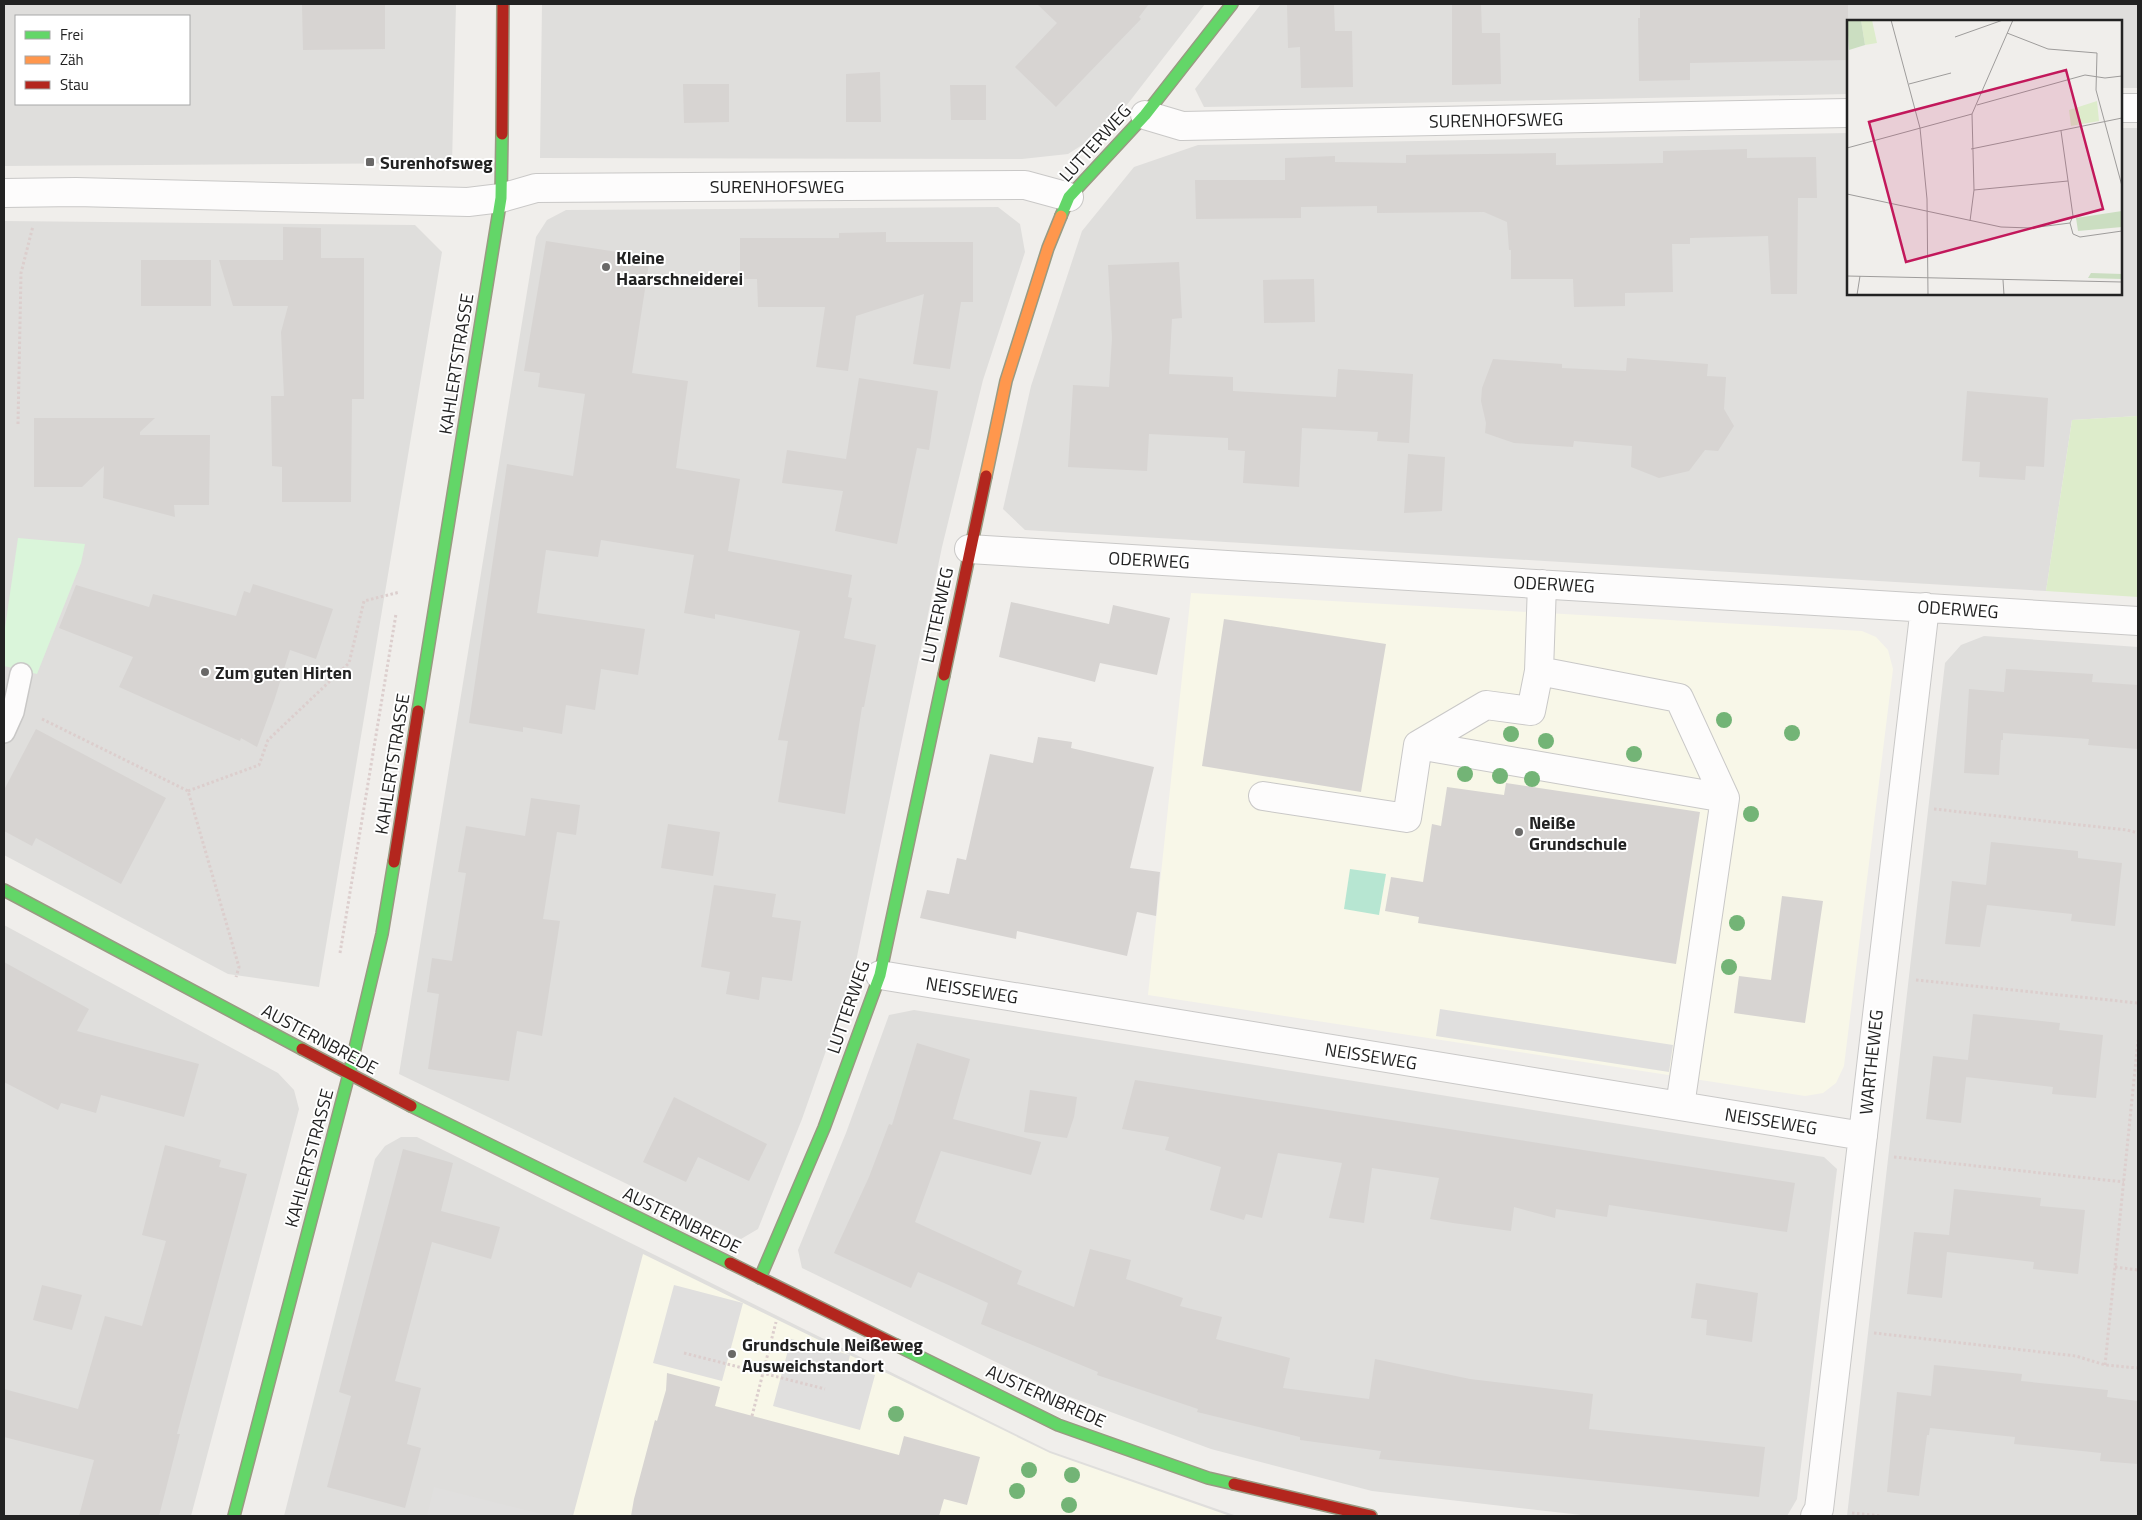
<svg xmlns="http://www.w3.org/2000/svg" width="2142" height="1520" font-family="'Titillium Web',sans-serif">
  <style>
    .residential { fill: #dfdedc; fill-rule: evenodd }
    .education { fill: #f8f7e8 }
    .grass { fill: #ddeccb }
    .park { fill: #daf5da }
    .pitch { fill: #b7e6d2 }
    .parking { fill: #e0dfde }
    .building { fill: #d7d4d2 }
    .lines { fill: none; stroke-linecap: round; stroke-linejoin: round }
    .lane-casing { stroke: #c9c8c7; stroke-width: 24 }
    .street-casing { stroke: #c9c8c7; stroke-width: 30 }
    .fast-casing { stroke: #999a82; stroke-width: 14 }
    .slow-casing { stroke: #999a82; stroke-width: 14 }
    .jam-casing { stroke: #999a82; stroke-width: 14 }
    .path { stroke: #dccecd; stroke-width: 3; stroke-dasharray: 2.5 2.5; stroke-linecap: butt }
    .lane { stroke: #fdfcfc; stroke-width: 21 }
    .street { stroke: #fdfcfc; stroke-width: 28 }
    .fast { stroke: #63d668; stroke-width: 11 }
    .slow { stroke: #ff974d; stroke-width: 11 }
    .jam { stroke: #b3261e; stroke-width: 11 }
    .tree { fill: #73b476 }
    .poi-dot { fill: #6a6968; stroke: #fff; stroke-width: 2 }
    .labels { text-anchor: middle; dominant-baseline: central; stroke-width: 4; stroke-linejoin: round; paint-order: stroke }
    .street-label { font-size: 18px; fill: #222; stroke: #fff }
    .poi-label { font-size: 18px; font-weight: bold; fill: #222; stroke: #fff; text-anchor: start }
    .inset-road { fill: none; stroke: #9e9c9b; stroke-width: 1 }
    .view { fill: #c2185b; fill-opacity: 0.15; stroke: #c2185b; stroke-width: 2.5 }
    .inset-edge { fill: none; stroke: #222; stroke-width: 2.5 }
  </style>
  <rect width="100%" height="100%" fill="#f0eeeb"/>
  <!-- residential -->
  <path class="residential" d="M4 4H456L452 163 4 166ZM16 16H189V104H16Z
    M542 4H1205L1109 128 1068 154 1022 159 540 158Z
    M1261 4H2138V88H2121V21H1848V94L1204 107 1195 89Z
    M2121 128H2138V416L2072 420 2046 591 1025 530 1003 509 1031 386 1082 231 1134 167 1198 145 1848 133V294H2121Z
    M998 207 1020 224 1025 252 983 380 942 547 854 971 802 1119 758 1229 741 1239 399 1074 536 237 547 220 566 210Z
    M4 221 415 225 442 252 319 987 228 974 4 855Z
    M1984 636 2138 647V1516H1847L1945 663 1961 645Z
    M4 925 278 1073 294 1090 299 1109 191 1516H4Z
    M914 1010 1824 1157 1837 1169 1797 1499 1787 1516H1590L1372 1491 1211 1449 1062 1394 802 1268 798 1250 846 1133 889 1015Z
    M401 1137H417L1050 1451 1237 1516H284L375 1159 385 1146Z"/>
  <!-- education -->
  <path class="education" d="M1191 593 1862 631 1876 637 1888 650 1893 669 1844 1066 1836 1083 1823 1093 1805 1096 1148 995Z
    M643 1254 1050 1453 1230 1516H573Z"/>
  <!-- grass -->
  <path class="grass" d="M2138 416V597L2046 591 2072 420Z"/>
  <!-- park -->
  <path class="park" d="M18 538 85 544 81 563 37 674 4 666V635Z"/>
  <!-- pitch -->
  <path class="pitch" d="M1350 869 1386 874 1379 915 1344 909Z"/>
  <!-- parking -->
  <path class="parking" d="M1440 1009 1673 1045 1669 1072 1436 1036Z
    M674 1285 743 1303 722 1381 653 1363Z
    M791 1339 850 1355 847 1368 875 1375 860 1430 773 1406Z
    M434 1487 549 1516H427Z"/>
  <!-- building -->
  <path class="building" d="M321 4H385V49L303 50 302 5Z
    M1037 4H1149L1139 17 1141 19 1056 107 1015 67 1057 23Z
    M1287 4H1334L1335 31H1352L1353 87 1301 88 1300 47 1288 48Z
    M1452 4H1481L1482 33H1500L1501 84 1452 85Z
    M1640 4H1689V5L1848 4V60L1690 63V80L1639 81 1638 18H1640Z
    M880 72 881 122H846V74Z
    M683 84H729V122L684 123Z
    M950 85H986V120H951Z
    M1747 149V158L1816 157 1817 198H1798L1797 294H1771L1768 236 1690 238V244H1672L1673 292 1625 293V306L1574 307 1573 279H1511V250H1509L1507 222 1484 212 1377 213V206L1301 207V218L1196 219 1195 180H1285V158L1335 156V162L1406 163V155L1556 153V165L1663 163V151Z
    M283 227 321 228V258H364V399H352L351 502H282V467L272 466 271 396H284L281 332 288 306H233L219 260H283Z
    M886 232V242H973V302H961L950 369 913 364 924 294 856 316 848 371 816 367 825 307H758L757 279H740V238H839V233Z
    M546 241 650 257 632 373 688 381 676 468 740 479 728 551 852 575 848 597 852 598 844 638 876 645 864 707H862L845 814 778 802 788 741 778 740 800 631 715 614V619L684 613 694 555 601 540 598 557 546 550 537 613 645 629 638 675 601 669 595 710 566 705 562 734 523 727V732L469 723 507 464 573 476 585 394 538 387 540 373 524 371Z
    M141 260H211V306H141Z
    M1179 262 1182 318 1172 319 1169 374 1233 377V391L1336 397 1338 369 1413 374 1409 443 1377 441 1378 432 1302 428 1299 487 1243 483 1245 451 1228 450V438L1149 434 1147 471 1068 467 1073 385 1109 387 1112 338 1108 265Z
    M1314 279 1315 322 1264 323 1263 280Z
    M1627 358 1708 364 1707 376 1726 377 1724 409 1734 426 1718 451 1705 450 1689 471 1659 478 1631 467 1632 446 1574 441 1573 447 1514 443 1485 433 1486 423 1481 401 1482 388 1493 359 1562 364V368L1626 371Z
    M859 378 938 391 929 450 917 448 897 544 835 531 843 491 782 483 787 450 846 459Z
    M1967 391 2048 398 2044 467 2026 466 2025 480 1979 477 1980 462 1962 461Z
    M34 418H155L140 432V435H210L209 505H174L175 517 103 498 104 466 82 487H34Z
    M1408 454 1445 457 1442 511 1404 513Z
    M253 584 333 609 316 659 290 650 274 701 257 747 241 738 240 741 119 687 133 657 59 628 76 585 149 607 153 594 236 616 244 591 250 593Z
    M1011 602 1109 624 1113 605 1170 618 1157 675 1100 663 1095 682 999 657Z
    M1224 619 1386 644 1361 792 1202 766Z
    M2006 669 2093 674 2092 682 2138 685V749L2088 745 2089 739 2003 733V740H2001L1999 775 1964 773 1969 689 2004 692Z
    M36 729 166 798 121 884 36 838 32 846 4 831V790Z
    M1038 737 1072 742 1071 748 1154 767 1130 868 1160 872 1156 916 1137 912 1127 956 1017 931 1016 939 920 918 927 890 949 894 957 858 966 860 990 754 1033 763Z
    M1506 783 1700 812 1676 964 1418 923 1419 917 1385 911 1391 877 1423 882 1432 824 1441 826 1447 787 1504 795Z
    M531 798 580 805 576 835 557 832 543 919 560 921 542 1036 517 1031 509 1081 428 1069 439 994 427 992 432 958 452 961 466 873 458 872 466 826 525 836Z
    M668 824 720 832 713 876 661 868Z
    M1991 842 2078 851V858L2122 863 2115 926 2071 921 2072 914 1987 905 1980 947 1945 944 1952 881 1986 885Z
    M714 885 776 894 772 917 801 921 792 981 762 977 759 1000 726 994 730 972 701 967Z
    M1782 896 1823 901 1805 1023 1734 1013 1739 976 1771 980Z
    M4 962 89 1009 77 1031 199 1064 184 1117 101 1095 96 1113 61 1103 58 1110 4 1082Z
    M1973 1014 2060 1023 2059 1030 2103 1035 2096 1098 2052 1094 2053 1087 1966 1077Z
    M917 1043 970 1059 953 1119 1041 1142 1031 1175 941 1151 915 1222 1022 1271 1017 1284 1074 1307 1090 1249 1131 1260 1126 1279 1183 1298 1180 1306 1222 1317 1216 1339 1290 1358 1283 1388 1369 1399 1375 1359 1470 1379 1593 1394 1589 1429 1765 1447 1759 1497 1379 1459 1381 1451 1300 1440V1437L1197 1412 1198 1409 1097 1375 1098 1372 981 1324 988 1303 944 1283 918 1272 911 1288 834 1253 869 1177 889 1124 892 1125Z
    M1933 1056 1968 1060 1961 1123 1926 1119Z
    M1135 1080 1795 1183 1787 1232 1609 1205 1607 1217 1556 1209 1555 1218 1514 1207 1511 1231 1453 1223 1430 1219 1439 1178 1372 1168 1364 1223 1329 1218 1342 1163 1278 1153 1262 1218 1246 1214 1244 1220 1210 1210 1221 1167 1165 1150 1169 1137 1122 1129Z
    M1030 1090 1077 1097 1074 1117 1067 1138 1024 1132Z
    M674 1097 767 1144 749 1181 698 1157 686 1182 643 1162Z
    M165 1145 221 1160 219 1167 247 1174 177 1434H180L159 1516H79L94 1460 4 1437V1389L78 1409 105 1316 142 1326 166 1241 142 1235Z
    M403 1149 453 1163 441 1211 500 1227 491 1259 432 1242 395 1381 421 1388 407 1444 421 1448 405 1508 327 1487 351 1396 339 1392Z
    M1954 1189 2041 1198 2040 1206 2085 1210 2078 1274 2033 1269 2034 1262 1947 1252 1942 1298 1907 1294 1914 1232 1949 1235Z
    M1696 1283 1758 1293 1752 1342 1706 1335 1707 1320 1691 1318Z
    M42 1285 82 1295 72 1330 33 1320Z
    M1934 1365 2022 1374 2021 1381 2108 1390 2107 1397 2138 1401V1464L2100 1461 2101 1453 2014 1444 2015 1437 1930 1428 1929 1435H1927L1919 1496 1887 1492 1897 1392 1931 1396Z
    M667 1373 720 1387 715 1406 899 1455 904 1436 980 1457 967 1505 944 1499 939 1516H631L634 1499 655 1420 657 1421 666 1390Z"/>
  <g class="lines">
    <!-- lane casing -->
    <g class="lane-casing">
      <path id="lane" d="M4 732 13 712 21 674"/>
    </g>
    <!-- street casing -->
    <g class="street-casing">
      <path id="street" d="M2121 108H2138
        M1145 115 1182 126 1848 113
        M4 193 76 192 468 202 501 198 536 188 1025 185 1069 197
        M969 549 2138 621
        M1542 584 1539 671 1679 698 1725 798 1680 1106
        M1418 745 1725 798
        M1263 796 1407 818 1418 745 1486 705 1531 711 1539 671
        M880 975 1863 1136
        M1815 1516 1819 1509 1925 607"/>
    </g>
    <!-- fast casing -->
    <g class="fast-casing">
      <path id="fast" d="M1061 216 1069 197 1145 115 1232 4
        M418 711 501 198 502 134
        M4 890 302 1049
        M411 1106 730 1263
        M760 1278 824 1128 880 975 944 675
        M896 1345 1058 1425 1208 1478 1234 1484
        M234 1516 349 1074 382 934 394 862"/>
    </g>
    <!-- slow casing -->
    <g class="slow-casing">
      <path id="slow" d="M986 476 1006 381 1048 248 1061 216"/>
    </g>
    <!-- jam casing -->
    <g class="jam-casing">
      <path id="jam" d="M502 134 503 4
        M944 675 986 476
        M394 862 418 711
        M302 1049 411 1106
        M730 1263 896 1345
        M1234 1484 1371 1516"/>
    </g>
    <!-- path -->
    <path class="path" d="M18 424 21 273 33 226
      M42 719 188 791 239 967 236 977
      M188 791 259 765 268 740 349 663 364 601 400 592
      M1934 809 2127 830 2138 833
      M340 953 396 614
      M1916 980 2138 1003
      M1894 1157 2124 1182
      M2115 1267 2138 1270
      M1874 1333 2076 1356 2105 1365 2138 1368
      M684 1353 825 1389
      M2105 1365 2138 1040
      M752 1416 776 1322
      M1852 1513 1882 1516"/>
    <!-- lane -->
    <use href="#lane" class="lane"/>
    <!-- street -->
    <use href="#street" class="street"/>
    <!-- fast -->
    <use href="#fast" class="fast"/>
    <!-- slow -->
    <use href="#slow" class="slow"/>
    <!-- jam -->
    <use href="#jam" class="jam"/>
  </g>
  <!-- trees -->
  <g class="tree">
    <circle cx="1724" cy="720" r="8"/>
    <circle cx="1792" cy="733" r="8"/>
    <circle cx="1511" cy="734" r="8"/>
    <circle cx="1546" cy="741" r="8"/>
    <circle cx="1634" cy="754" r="8"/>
    <circle cx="1465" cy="774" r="8"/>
    <circle cx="1500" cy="776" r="8"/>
    <circle cx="1532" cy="779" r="8"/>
    <circle cx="1751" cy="814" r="8"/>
    <circle cx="1737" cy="923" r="8"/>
    <circle cx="1729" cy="967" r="8"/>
    <circle cx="896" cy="1414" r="8"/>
    <circle cx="1029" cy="1470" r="8"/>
    <circle cx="1072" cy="1475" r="8"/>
    <circle cx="1017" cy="1491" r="8"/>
    <circle cx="1069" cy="1505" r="8"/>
  </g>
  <!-- markers -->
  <g class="poi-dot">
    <rect x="365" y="157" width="10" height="10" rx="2.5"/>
    <circle cx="606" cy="267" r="5"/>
    <circle cx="205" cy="672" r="5"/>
    <circle cx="1519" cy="832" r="5"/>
    <circle cx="732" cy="1354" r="5"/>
  </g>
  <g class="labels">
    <!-- street labels -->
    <g class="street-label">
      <text transform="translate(1496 120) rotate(-1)">SURENHOFSWEG</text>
      <text transform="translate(1095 143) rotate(-48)">LUTTERWEG</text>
      <text x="777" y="186">SURENHOFSWEG</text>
      <text transform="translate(456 364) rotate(-81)">KAHLERTSTRASSE</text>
      <text transform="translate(1149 560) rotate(3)">ODERWEG</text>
      <text transform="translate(1554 584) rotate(3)">ODERWEG</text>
      <text transform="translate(1958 609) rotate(4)">ODERWEG</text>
      <text transform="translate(937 615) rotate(-78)">LUTTERWEG</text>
      <text transform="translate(392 764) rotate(-81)">KAHLERTSTRASSE</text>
      <text transform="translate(972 990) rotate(9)">NEISSEWEG</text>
      <text transform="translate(848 1007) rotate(-71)">LUTTERWEG</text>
      <text transform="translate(320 1039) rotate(28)">AUSTERNBREDE</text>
      <text transform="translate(1371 1056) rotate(9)">NEISSEWEG</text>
      <text transform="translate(1871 1062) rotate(-84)">WARTHEWEG</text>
      <text transform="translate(1771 1121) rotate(9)">NEISSEWEG</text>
      <text transform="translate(309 1158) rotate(-75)">KAHLERTSTRASSE</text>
      <text transform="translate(682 1220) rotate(26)">AUSTERNBREDE</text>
      <text transform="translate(1046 1396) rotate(24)">AUSTERNBREDE</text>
    </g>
    <!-- poi labels -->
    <g class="poi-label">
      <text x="380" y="162">Surenhofsweg</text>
      <text x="616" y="257">Kleine<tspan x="616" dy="21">Haarschneiderei</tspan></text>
      <text x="215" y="672">Zum guten Hirten</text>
      <text x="1529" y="822">Neiße<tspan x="1529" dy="21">Grundschule</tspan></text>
      <text x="742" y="1344">Grundschule Neißeweg<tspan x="742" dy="21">Ausweichstandort</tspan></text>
    </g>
  </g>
  <!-- overview -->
  <g transform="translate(1847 20)">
    <rect width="275" height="275" fill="#f0eeeb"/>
    <path d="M14 0H25L30 23 18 25ZM250 81 252 101 224 106 222 90Z" fill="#ddeccb"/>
    <path d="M0 0H14L18 25 2 30ZM275 191V207L231 211 229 198ZM244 253 275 254V259L241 258Z" fill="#cbdec1"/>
    <path class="inset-road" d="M44 0 73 108 80 179 81 275M160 13 201 29 250 33 249 70 275 166M108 17 156 0M62 64 104 53M130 85 238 55 258 58 275 56M214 111 226 196 223 203M0 128 125 94M124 129 275 98M127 170 221 161M0 174 154 207 184 208 223 203M123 201 127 170 125 94 166 0M223 203 226 214 233 217 275 211M0 256 275 262M156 260 157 275M10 275 13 256"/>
    <path class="view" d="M219 50 256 189 59 242 22 102Z"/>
    <rect width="275" height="275" class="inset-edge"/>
  </g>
  <!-- border -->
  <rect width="2142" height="1520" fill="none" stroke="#222222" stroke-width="10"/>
  <!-- legend -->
  <rect x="15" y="15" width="175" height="90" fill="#ffffff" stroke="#a7a7a7"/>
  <rect x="25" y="31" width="25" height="8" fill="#63d668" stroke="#a7a7a7"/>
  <text x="60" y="40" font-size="15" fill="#222222">Frei</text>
  <rect x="25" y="56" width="25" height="8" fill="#ff974d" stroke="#a7a7a7"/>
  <text x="60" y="65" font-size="15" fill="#222222">Zäh</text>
  <rect x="25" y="81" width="25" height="8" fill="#b3261e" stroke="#a7a7a7"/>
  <text x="60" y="90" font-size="15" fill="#222222">Stau</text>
</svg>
